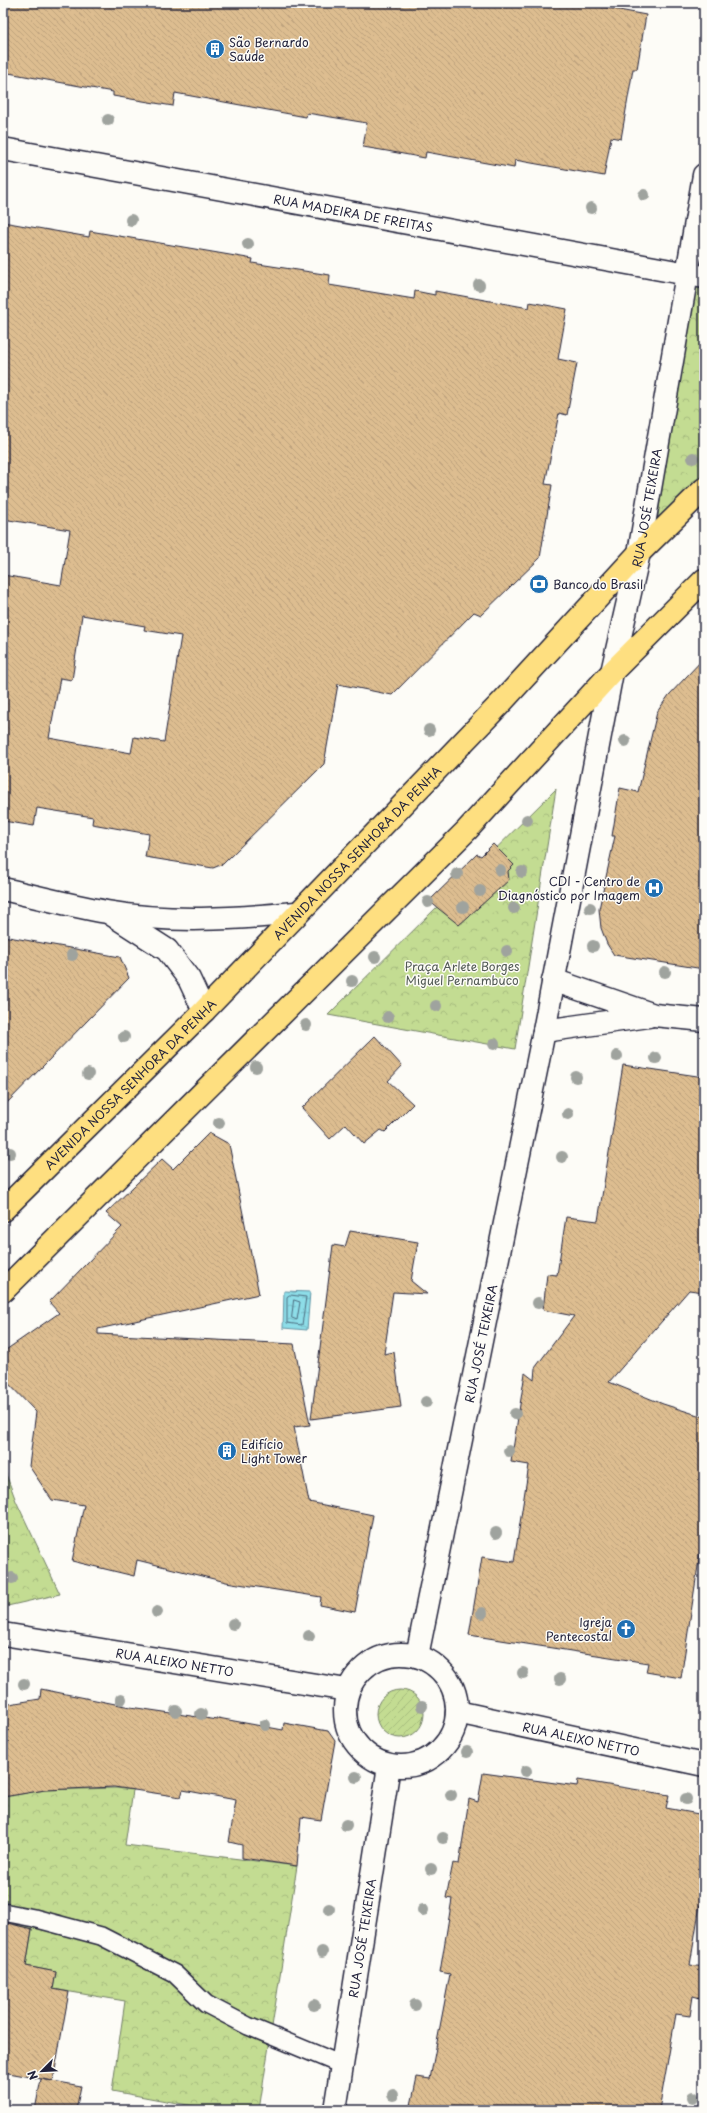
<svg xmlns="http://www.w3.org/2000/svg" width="707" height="2113" font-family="'Playpen Sans',sans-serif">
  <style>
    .park { fill: url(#park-crowns); stroke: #727f66 }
    .garden { fill: url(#garden-furrows); stroke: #727f66 }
    .water { fill: url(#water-ripples); stroke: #6292a3 }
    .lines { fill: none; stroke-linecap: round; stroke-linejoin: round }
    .shore { stroke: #4d6d80; stroke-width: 1 }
    .building { fill: url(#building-back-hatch); stroke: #22223b; fill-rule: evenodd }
    .service-casing { stroke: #22223b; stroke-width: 20 }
    .minor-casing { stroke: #22223b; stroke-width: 25 }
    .tertiary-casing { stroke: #22223b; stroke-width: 25 }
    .primary-casing { stroke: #22223b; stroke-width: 25 }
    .service { stroke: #fdfcf7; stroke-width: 17 }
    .minor { stroke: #fdfcf7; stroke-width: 22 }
    .tertiary { stroke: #fdfcf7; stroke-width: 22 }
    .primary { stroke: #fedf80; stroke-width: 22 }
    .tree { fill: #9fa39e }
    .labels { text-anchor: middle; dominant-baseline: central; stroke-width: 3; stroke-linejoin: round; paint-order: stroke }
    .poi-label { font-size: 12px; fill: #22223b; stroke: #fdfcf7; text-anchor: start }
    .street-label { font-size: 12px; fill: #22223b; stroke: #fdfcf7 }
    .park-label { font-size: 12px; fill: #525a55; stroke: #fdfcf7 }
  </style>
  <defs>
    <pattern id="park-crowns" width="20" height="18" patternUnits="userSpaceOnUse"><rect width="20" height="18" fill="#c3dc92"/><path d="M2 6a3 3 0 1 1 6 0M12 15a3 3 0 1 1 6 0" fill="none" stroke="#a7bc7f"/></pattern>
    <pattern id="garden-furrows" width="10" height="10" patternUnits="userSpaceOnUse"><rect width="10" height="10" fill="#c3dc92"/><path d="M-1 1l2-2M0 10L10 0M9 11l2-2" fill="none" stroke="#a7bc7f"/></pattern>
    <pattern id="water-ripples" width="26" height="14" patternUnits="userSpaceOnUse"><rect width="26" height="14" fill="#8ddde8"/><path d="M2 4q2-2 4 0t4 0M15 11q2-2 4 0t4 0" fill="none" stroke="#79bdc8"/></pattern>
    <pattern id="building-back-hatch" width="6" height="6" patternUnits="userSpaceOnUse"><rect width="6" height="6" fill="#ddbd90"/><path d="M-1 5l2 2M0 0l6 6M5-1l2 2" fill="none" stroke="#bda27d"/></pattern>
  </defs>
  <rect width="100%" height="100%" fill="#fdfcf7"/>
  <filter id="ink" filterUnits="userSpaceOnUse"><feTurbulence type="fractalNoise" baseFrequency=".025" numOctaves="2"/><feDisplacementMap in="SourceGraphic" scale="8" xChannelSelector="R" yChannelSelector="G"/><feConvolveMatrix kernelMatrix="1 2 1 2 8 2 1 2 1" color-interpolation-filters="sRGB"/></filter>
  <g filter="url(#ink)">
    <!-- park -->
    <path class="park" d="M691 281 704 283V475L657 523Z
      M556 789 515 1049 328 1015Z
      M3 1466 16 1501 60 1594 3 1607Z
      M116 1788 133 1790 125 1845 297 1866 259 2110H215L112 2091 125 2001 53 1989 56 1972 26 1966 32 1929 3 1922V1797L45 1790Z"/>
    <!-- garden -->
    <path class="garden" d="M376 1714a24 24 0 1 1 48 0a24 24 0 1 1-48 0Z"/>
    <!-- water -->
    <path class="water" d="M284 1291 310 1292 307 1330 283 1328Z"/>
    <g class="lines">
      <!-- shore -->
      <path class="shore" d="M290 1295 306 1297 302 1325 287 1323V1297Z
        M294 1300 300 1302 297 1320 292 1318Z"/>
    </g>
    <!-- building -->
    <path class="building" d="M3 3H581L646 15 637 69H633L621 139 611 137 604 176 515 160 514 168 426 152 425 158 387 151 363 147 367 123 307 113 306 117 175 93 173 106 113 96V92L3 72Z
      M3 222 89 237 90 231 253 259 252 263 330 275 329 285 414 299 415 291 435 295V291L529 308 530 302 567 309 558 359 577 363 567 415 559 413 545 484 552 485 540 558 481 615 474 612 392 695 338 684 324 764 223 864 213 868 145 857 149 834 92 824 93 817 37 808 34 826 3 821V575L61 585 70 530 3 519ZM82 615 145 626 144 630 181 636 164 742 134 737 131 753 49 738 60 678 72 680Z
      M704 658V969L614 955 607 944 601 928 599 909 615 836H612L620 788 638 792 657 712 669 695Z
      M493 844 514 865 508 871 509 880 459 925 429 901 477 854 481 856Z
      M3 936 120 957 129 978 3 1107Z
      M375 1036 402 1066 388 1081 413 1104 385 1132 381 1130 364 1144 346 1124 330 1139 302 1108Z
      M623 1065 704 1077V1292L689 1290 609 1382 663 1404 704 1417V1554L700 1553 681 1678 646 1672 648 1663 469 1635 482 1557 514 1562 529 1465 511 1462 525 1373 534 1380 535 1368 574 1316 543 1310 547 1274 557 1275 566 1217 598 1221Z
      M209 1133 229 1144 259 1294 98 1329V1334L294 1344 310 1425 294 1427 309 1502 373 1515 355 1612 320 1605 321 1597 226 1582 137 1560 134 1576 72 1561 84 1505 52 1500 29 1466 36 1412 3 1378V1352L59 1313 49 1302 122 1227 106 1213 162 1159 173 1169Z
      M350 1231 418 1242 411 1281 427 1294 393 1292 384 1354 394 1352 401 1407 311 1419 333 1245 345 1247Z
      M41 1689 130 1707 218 1720V1718L283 1730 284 1723 328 1731 335 1741 321 1820 301 1817 297 1866 242 1858V1845L229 1842 236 1800 183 1790 181 1797 114 1787 45 1790 3 1797V1705L40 1699Z
      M483 1773 577 1786 578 1780 669 1795 666 1808 704 1815V1906L700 1905 690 1965 704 1967V1999L693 1996 690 2016 676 2014 659 2110H410L417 2077 430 2079 450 1974 440 1972 452 1899 446 1898 453 1863 459 1864 469 1799 478 1802Z
      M3 1922 32 1929 26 1966 56 1972 53 1989 69 1992 53 2081 81 2086 76 2110H35L41 2079 53 2081 3 2072Z"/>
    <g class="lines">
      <!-- service casing -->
      <g class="service-casing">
        <path id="service" d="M3 1912 34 1918 101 1936 175 1974 206 2004 248 2026 342 2065"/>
      </g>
      <!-- minor casing -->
      <g class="minor-casing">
        <g id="minor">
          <path id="s1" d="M3 149 704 277"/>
          <path d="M3 889C38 897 72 906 107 912 170 923 233 919 296 913"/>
          <path d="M111 914 167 950 189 979 204 1011"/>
          <path d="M553 980 654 1015 704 1020"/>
          <path d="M544 1031 649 1016"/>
          <path id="s2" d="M3 1634 347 1690"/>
          <circle cx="401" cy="1710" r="56"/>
          <path id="s3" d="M417 1656 544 1031 612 672"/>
          <path id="s4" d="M457 1712 704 1765"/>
          <path id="s5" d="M335 2110 389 1766"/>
        </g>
      </g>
      <!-- tertiary casing -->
      <g class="tertiary-casing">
        <g id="tertiary">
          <path id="s6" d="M612 672 639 553 704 175"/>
        </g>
      </g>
      <!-- primary casing -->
      <g class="primary-casing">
        <g id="primary">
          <path id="s7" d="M3 1210 204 1011 500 704 639 553 704 489"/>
          <path d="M3 1291 467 830 612 672 704 580"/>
        </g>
      </g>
      <!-- service -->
      <use href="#service" class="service"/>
      <!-- minor -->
      <use href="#minor" class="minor"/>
      <!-- tertiary -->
      <use href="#tertiary" class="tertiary"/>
      <!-- primary -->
      <use href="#primary" class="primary"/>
    </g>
    <!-- trees -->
    <g class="tree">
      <circle cx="108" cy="120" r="6"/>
      <circle cx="644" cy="195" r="6"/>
      <circle cx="591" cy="208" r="6"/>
      <circle cx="131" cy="220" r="6"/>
      <circle cx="248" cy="244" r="6"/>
      <circle cx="479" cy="285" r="6"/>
      <circle cx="693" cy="458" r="6"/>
      <circle cx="429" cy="730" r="6"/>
      <circle cx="625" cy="741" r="6"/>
      <circle cx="527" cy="820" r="6"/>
      <circle cx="500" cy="870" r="6"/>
      <circle cx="522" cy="872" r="6"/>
      <circle cx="457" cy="874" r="6"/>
      <circle cx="480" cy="891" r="6"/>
      <circle cx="428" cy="902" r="6"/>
      <circle cx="463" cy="907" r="6"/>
      <circle cx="514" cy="908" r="6"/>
      <circle cx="590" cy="908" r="6"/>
      <circle cx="593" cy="946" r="6"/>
      <circle cx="507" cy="951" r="6"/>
      <circle cx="72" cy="955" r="6"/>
      <circle cx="375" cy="957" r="6"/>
      <circle cx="665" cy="972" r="6"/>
      <circle cx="352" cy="981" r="6"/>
      <circle cx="436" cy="1006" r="6"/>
      <circle cx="388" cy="1017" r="6"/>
      <circle cx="306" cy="1025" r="6"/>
      <circle cx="124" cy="1037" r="6"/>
      <circle cx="494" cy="1044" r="6"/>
      <circle cx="617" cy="1056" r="6"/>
      <circle cx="656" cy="1058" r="6"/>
      <circle cx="256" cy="1067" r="6"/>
      <circle cx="88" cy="1074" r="6"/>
      <circle cx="576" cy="1077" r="6"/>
      <circle cx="568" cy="1114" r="6"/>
      <circle cx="219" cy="1123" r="6"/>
      <circle cx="10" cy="1153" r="6"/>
      <circle cx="562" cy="1157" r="6"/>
      <circle cx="538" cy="1303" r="6"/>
      <circle cx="426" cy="1402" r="6"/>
      <circle cx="515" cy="1414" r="6"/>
      <circle cx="509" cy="1451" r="6"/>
      <circle cx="496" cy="1533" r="6"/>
      <circle cx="12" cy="1578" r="6"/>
      <circle cx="157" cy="1612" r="6"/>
      <circle cx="482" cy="1613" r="6"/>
      <circle cx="233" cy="1624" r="6"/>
      <circle cx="309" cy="1636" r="6"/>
      <circle cx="523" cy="1673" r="6"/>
      <circle cx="560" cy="1679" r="6"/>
      <circle cx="24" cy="1684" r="6"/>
      <circle cx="121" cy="1699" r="6"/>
      <circle cx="422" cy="1706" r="6"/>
      <circle cx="176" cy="1711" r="6"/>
      <circle cx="201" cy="1714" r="6"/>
      <circle cx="265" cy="1725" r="6"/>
      <circle cx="467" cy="1752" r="6"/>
      <circle cx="526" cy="1771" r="6"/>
      <circle cx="356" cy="1777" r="6"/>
      <circle cx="451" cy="1795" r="6"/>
      <circle cx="686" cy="1799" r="6"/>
      <circle cx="346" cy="1825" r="6"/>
      <circle cx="443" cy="1838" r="6"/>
      <circle cx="431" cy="1869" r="6"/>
      <circle cx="329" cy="1909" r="6"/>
      <circle cx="423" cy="1910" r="6"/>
      <circle cx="322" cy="1952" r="6"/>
      <circle cx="314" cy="2005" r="6"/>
      <circle cx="415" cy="2005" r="6"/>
      <circle cx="393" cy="2095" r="6"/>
      <circle cx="693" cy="2097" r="6"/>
    </g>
  </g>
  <!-- icons -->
  <defs>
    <g id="building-disc" transform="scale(1)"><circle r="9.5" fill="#1f6fb2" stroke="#fdfcf7"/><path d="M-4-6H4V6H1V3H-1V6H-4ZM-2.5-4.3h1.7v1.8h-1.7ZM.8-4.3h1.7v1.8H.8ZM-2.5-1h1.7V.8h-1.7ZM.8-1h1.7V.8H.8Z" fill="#fff"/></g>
    <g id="bank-disc" transform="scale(1)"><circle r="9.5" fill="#1f6fb2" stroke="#fdfcf7"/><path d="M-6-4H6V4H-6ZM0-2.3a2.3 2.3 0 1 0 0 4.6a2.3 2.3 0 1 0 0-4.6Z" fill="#fff"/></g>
    <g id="hospital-disc" transform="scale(1)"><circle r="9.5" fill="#1f6fb2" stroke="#fdfcf7"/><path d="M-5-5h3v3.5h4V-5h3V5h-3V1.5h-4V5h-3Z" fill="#fff"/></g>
    <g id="church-disc" transform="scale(1)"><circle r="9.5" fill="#1f6fb2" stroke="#fdfcf7"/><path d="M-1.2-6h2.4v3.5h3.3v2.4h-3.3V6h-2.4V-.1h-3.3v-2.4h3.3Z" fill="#fff"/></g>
  </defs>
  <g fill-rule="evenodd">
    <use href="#building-disc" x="215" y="49"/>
    <use href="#bank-disc" x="539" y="584"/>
    <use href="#hospital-disc" x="654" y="888"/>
    <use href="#building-disc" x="227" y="1451"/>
    <use href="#church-disc" x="626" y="1629"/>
  </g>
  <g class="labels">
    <!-- poi labels -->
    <g class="poi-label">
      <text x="229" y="42">São Bernardo<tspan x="229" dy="14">Saúde</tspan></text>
      <text x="553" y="584">Banco do Brasil</text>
      <text x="640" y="881" text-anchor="end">CDI - Centro de<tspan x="640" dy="14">Diagnóstico por Imagem</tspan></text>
      <text x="241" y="1444">Edifício<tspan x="241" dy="14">Light Tower</tspan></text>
      <text x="612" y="1622" text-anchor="end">Igreja<tspan x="612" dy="14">Pentecostal</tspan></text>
    </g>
    <!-- street labels -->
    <g class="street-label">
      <text stroke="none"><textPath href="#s1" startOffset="356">RUA MADEIRA DE FREITAS</textPath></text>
      <text stroke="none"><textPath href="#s6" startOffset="168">RUA JOSÉ TEIXEIRA</textPath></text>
      <text stroke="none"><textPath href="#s7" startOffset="503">AVENIDA NOSSA SENHORA DA PENHA</textPath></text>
      <text stroke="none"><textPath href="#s7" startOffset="179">AVENIDA NOSSA SENHORA DA PENHA</textPath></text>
      <text stroke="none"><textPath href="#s3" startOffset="319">RUA JOSÉ TEIXEIRA</textPath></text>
      <text stroke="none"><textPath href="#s2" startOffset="174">RUA ALEIXO NETTO</textPath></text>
      <text stroke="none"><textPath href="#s4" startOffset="127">RUA ALEIXO NETTO</textPath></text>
      <text stroke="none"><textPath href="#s5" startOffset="174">RUA JOSÉ TEIXEIRA</textPath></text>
    </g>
    <!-- park labels -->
    <g class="park-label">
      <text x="462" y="966">Praça Arlete Borges<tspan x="462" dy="14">Miguel Pernambuco</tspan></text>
    </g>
  </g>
  <!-- margin -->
  <rect width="707" height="2113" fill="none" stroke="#fdfcf7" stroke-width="16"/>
  <rect x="8" y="8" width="691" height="2097" fill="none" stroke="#22223b" stroke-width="1.5" filter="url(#ink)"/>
  <!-- north arrow -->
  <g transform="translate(42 2071) rotate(246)" stroke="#fdfcf7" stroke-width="3" paint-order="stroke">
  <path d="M0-3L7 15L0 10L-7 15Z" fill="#22223b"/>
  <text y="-6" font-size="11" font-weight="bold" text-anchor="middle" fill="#22223b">N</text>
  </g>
</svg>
